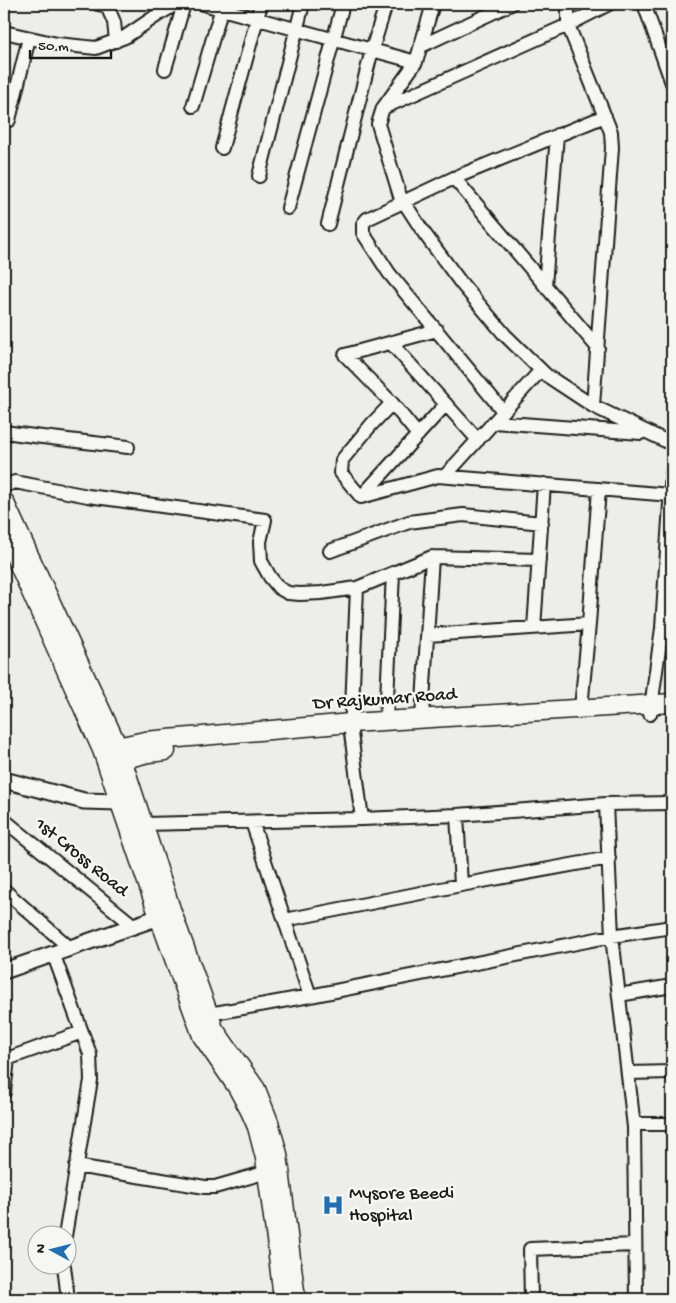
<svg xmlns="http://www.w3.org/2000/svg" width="676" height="1303" font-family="'Gochi Hand',sans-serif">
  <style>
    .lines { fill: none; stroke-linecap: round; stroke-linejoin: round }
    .minor-casing { stroke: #1c1c1c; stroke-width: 16 }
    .tertiary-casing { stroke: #1c1c1c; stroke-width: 19 }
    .secondary-casing { stroke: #1c1c1c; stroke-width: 21 }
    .minor { stroke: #f6f6f2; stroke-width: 12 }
    .tertiary { stroke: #f6f6f2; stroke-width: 15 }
    .secondary { stroke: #f6f6f2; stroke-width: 18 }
    .labels { text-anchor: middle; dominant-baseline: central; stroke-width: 5; stroke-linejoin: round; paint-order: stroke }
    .street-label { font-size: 19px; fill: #1c1c1c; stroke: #f6f6f2 }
    .poi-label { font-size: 19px; fill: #1c1c1c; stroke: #f6f6f2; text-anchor: start }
  </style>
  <rect width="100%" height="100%" fill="#edede9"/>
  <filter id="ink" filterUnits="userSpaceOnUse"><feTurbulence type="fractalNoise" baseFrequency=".02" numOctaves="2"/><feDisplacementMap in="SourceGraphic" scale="10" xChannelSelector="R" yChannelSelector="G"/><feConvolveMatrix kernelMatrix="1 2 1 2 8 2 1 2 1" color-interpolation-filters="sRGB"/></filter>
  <g filter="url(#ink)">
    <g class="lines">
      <!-- minor casing -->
      <g class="minor-casing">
        <path id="minor" d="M98 4 107 6 114 22 116 41
          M203 4 416 62
          M433 4 416 62 383 108 378 124 400 196 424 233 461 283 505 335 546 375 593 406 672 444
          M568 4V25L611 132 612 148 593 406
          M644 4 672 83
          M4 32 57 44 96 48 125 37 159 14 176 4
          M421 46 511 4
          M165 69 184 4
          M193 106 223 4
          M385 107 568 25 609 4
          M9 120 29 38
          M222 148 261 4
          M259 176 303 4
          M454 178 598 348
          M288 208 343 4
          M328 224 372 50 386 4
          M545 286 557 135
          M391 343 478 440
          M503 411 389 273 363 233V224L367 219 454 178 605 116
          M494 422 641 433
          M4 432 34 436 128 447
          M418 435 392 403 345 355 437 330
          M445 476 541 370
          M4 486 15 482 88 496 265 520 260 542 261 561 270 577 279 588 288 593 300 594 321 593 357 588 432 557 539 560
          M362 496 446 404
          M361 497 438 476 671 495
          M361 497 341 473 342 460 371 425 392 403
          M330 551 409 522 463 515 542 523
          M357 588 351 733 362 819
          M534 628 544 484
          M428 635 589 624
          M581 708 589 624 599 489
          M650 714 662 628 672 473
          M422 718 432 557
          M386 720 393 573
          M606 804 612 936 634 1127 636 1299
          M457 815 461 885
          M4 820 134 926
          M252 822 310 996
          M144 824 362 819 457 815 606 804 672 803
          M4 890 70 948
          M285 920 461 885 609 858
          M53 953 90 1054 91 1080 65 1236
          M619 995 672 986
          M201 1016 209 1014 310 996 612 936 672 927
          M4 1060 82 1032
          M628 1073 672 1072
          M4 1092 8 1059
          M634 1124H672
          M76 1166 205 1187H215L267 1172
          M64 1266 68 1299
          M531 1299 530 1249 635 1245"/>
      </g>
      <!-- tertiary casing -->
      <g class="tertiary-casing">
        <path id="tertiary" d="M4 780 84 801 119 802
          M4 971 168 914"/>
      </g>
      <!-- secondary casing -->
      <g class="secondary-casing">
        <path id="secondary" d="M4 501 118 747 172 912 214 1029 256 1089 269 1122 278 1154 296 1299
          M4 532 102 750 159 917 202 1036 237 1087 250 1111 257 1127 265 1158 277 1247 283 1299
          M108 749 145 741 351 723 672 703
          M113 762 148 753 166 751"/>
      </g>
      <!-- minor -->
      <use href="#minor" class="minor"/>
      <!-- tertiary -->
      <use href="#tertiary" class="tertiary"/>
      <!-- secondary -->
      <use href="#secondary" class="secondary"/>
    </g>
  </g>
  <!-- icons -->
  <defs>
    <g id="hospital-bare" transform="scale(1.725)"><path d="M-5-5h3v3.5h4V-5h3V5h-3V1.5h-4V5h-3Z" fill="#1f6fb2" stroke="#f6f6f2" stroke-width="2.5" paint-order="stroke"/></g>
  </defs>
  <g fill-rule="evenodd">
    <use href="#hospital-bare" x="333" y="1205"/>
  </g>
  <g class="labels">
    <!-- street labels -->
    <g class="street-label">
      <text transform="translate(385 700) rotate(-4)">Dr Rajkumar Road</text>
      <text transform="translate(81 858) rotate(39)">1st Cross Road</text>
    </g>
    <!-- poi labels -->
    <g class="poi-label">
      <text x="349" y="1194">Mysore Beedi<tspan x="349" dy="22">Hospital</tspan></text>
    </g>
  </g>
  <!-- margin -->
  <rect width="676" height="1303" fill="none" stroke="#f6f6f2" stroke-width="20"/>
  <rect x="10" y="10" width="656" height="1283" fill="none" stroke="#1c1c1c" stroke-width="2" filter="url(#ink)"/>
  <!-- north arrow -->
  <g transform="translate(52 1250) rotate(277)"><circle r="24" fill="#f6f6f2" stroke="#9f9f9c"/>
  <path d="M0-4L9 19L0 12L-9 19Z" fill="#1f6fb2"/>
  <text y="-8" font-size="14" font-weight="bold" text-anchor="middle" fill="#1c1c1c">N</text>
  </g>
  <!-- scale -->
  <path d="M30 50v8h81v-8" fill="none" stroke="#1c1c1c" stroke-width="2.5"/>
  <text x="38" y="50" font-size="15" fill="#1c1c1c" stroke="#f6f6f2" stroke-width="4" paint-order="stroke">50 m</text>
</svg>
